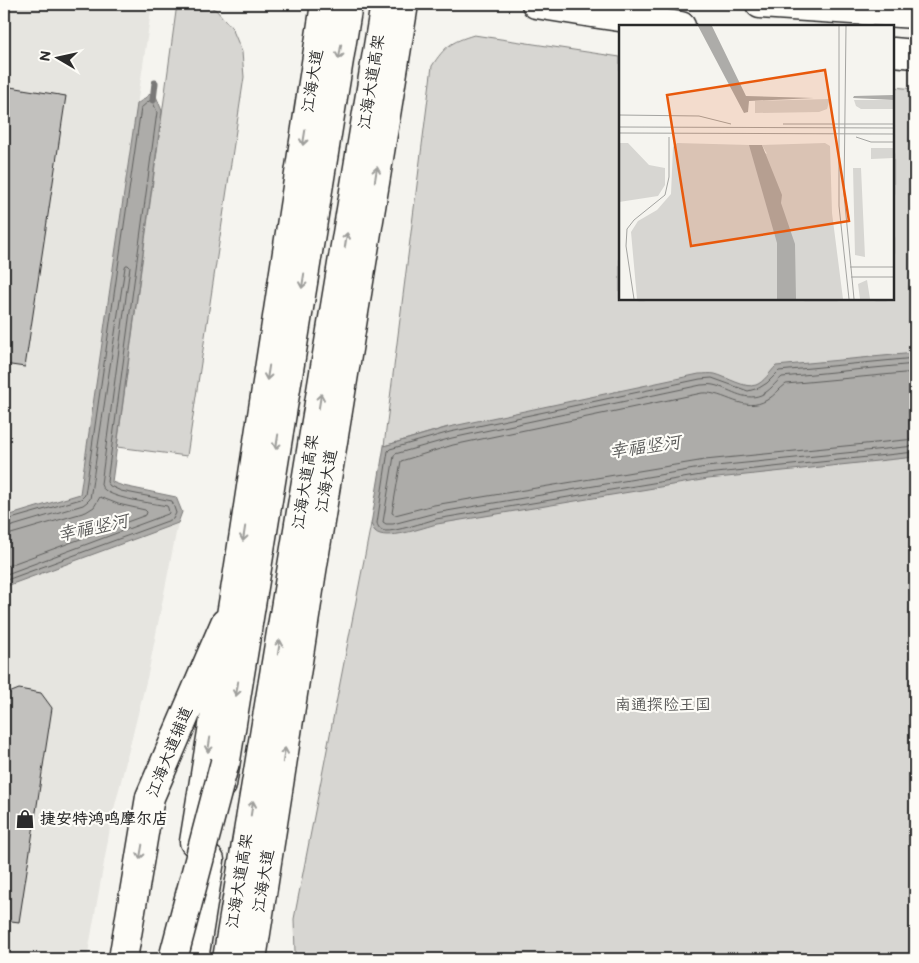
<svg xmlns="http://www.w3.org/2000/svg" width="919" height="963" font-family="'Balsamiq Sans','LXGW WenKai TC',sans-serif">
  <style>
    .built { fill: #e6e5e0 }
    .green { fill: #d7d6d2; stroke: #81807e }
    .water { fill: #adaca9; stroke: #797877 }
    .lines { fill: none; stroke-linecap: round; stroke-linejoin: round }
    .shore { stroke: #5f5f5d; stroke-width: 1 }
    .stream { stroke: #797877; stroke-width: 7 }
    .building { fill: #c2c1be; stroke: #2b2b2b }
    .minor-casing { stroke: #2b2b2b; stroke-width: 31 }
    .major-casing { stroke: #2b2b2b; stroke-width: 31 }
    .highway-casing { stroke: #2b2b2b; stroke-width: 31 }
    .minor { stroke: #fdfcf7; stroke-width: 28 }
    .major { stroke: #fdfcf7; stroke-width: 28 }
    .highway { stroke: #fdfcf7; stroke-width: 28 }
    .highway-bridge-casing { stroke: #2b2b2b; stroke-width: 31; stroke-linecap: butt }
    .highway-bridge { stroke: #fdfcf7; stroke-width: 28 }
    .oneway { stroke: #9e9e9b }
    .labels { text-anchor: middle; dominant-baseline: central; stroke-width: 4.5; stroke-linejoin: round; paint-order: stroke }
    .street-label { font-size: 16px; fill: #2b2b2b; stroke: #fdfcf7 }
    .park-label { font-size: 16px; fill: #565655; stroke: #fdfcf7 }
    .poi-label { font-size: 16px; font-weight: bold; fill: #2b2b2b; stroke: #fdfcf7; text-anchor: start }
    .water-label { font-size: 18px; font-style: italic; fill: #585857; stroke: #fdfcf7 }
    .inset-road { fill: none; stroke: #a4a4a1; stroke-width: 1 }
    .view { fill: #e8590c; fill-opacity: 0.15; stroke: #e8590c; stroke-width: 2.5 }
    .inset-edge { fill: none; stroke: #2b2b2b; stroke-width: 2.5 }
  </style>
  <rect width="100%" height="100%" fill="#f5f4ef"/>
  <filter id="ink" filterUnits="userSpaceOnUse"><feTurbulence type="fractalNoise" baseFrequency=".02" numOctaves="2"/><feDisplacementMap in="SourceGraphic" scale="10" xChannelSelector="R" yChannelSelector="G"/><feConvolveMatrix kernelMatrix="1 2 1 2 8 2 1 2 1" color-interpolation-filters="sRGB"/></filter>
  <g filter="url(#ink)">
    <!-- built -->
    <path class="built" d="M4 4H152L80 494 4 517Z
      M178 523 148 674 112 817 87 959H4V587Z"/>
    <!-- green -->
    <path class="green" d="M177 4H205L216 10 232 28 242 52 244 77 187 456 117 447Z
      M474 35 620 57V299H893V87L915 89V959H297L295 953 294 919 371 524 376 532 448 427 384 446 432 66C445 46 451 42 474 35Z"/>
    <!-- water -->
    <path class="water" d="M154 91 162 111 112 482 123 486 176 497 182 512 178 523 4 587V517L80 494 137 104Z
      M915 353V457L708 479 437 524C424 527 385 542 375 531 373 529 373 527 371 524L384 446 449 427 699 374C705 374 710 373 715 374 727 377 745 389 756 385 764 382 770 372 776 366Z"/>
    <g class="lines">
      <!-- shore -->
      <path class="shore" d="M915 358 779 371 767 383 759 388 748 391 712 378 700 379 450 432 390 449 388 451 377 523C378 527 380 530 385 531 395 532 425 522 436 519L707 474 915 452
        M915 364 782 377C775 383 770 391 761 395 744 402 729 388 713 385 709 384 705 385 701 385L452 438 395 454 394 456 383 522 386 524H393L435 513 706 467 915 446
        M915 372 786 384C779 389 775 395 767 400 744 414 725 391 702 393L453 445 401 461 392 513 395 515 434 505 705 460 915 439
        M4 521 81 499 85 495 141 108 149 101 152 100 157 112 107 482 110 486 121 491 172 501 176 513 173 519 4 581
        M4 528 9 527 83 505 87 502 90 499 125 267 126 265H128L130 267 101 484C102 487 102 488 105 490 115 499 152 503 167 506L168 508 169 513 168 514 4 575
        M4 535 11 534 86 512 94 507 100 497 118 504 145 510 147 512 146 515 4 567"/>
      <!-- stream -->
      <path class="stream" d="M153 100 155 83"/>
    </g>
    <!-- building -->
    <path class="building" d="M4 86 66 96 25 367 4 364Z
      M19 689 41 693 52 708 19 922 4 920V695Z"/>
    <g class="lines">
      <!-- minor casing -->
      <g class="minor-casing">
        <path id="minor" d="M123 959 150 797 225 623"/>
      </g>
      <!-- major casing -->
      <g class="major-casing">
        <path id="major" d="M536 4 592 13 681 26
          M760 4 915 14
          M893 52 915 54
          M194 842 238 572 325 4
          M252 959 312 571 404 4"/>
      </g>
      <!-- highway casing -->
      <g class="highway-casing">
        <path id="highway" d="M222 785 348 4
          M194 959 210 860
          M227 959 385 4"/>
      </g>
      <!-- minor -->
      <use href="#minor" class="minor"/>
      <!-- major -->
      <use href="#major" class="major"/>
      <!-- highway -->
      <use href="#highway" class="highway"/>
      <!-- highway-bridge casing -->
      <g class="highway-bridge-casing">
        <path id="highway-bridge" d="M173 959 225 762"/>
      </g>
      <!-- highway-bridge -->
      <use href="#highway-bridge" class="highway-bridge"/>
    </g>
    <!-- one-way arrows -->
    <defs><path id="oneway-shaft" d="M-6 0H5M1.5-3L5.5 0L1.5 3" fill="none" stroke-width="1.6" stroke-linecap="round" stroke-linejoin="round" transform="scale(1.25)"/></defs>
    <g class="oneway">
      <use href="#oneway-shaft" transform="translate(340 52) rotate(99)"/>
      <use href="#oneway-shaft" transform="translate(304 138) rotate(99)"/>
      <use href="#oneway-shaft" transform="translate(376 174) rotate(-81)"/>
      <use href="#oneway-shaft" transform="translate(346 240) rotate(-81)"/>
      <use href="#oneway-shaft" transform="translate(303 281) rotate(99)"/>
      <use href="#oneway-shaft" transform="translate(268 373) rotate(99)"/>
      <use href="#oneway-shaft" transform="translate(320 401) rotate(-81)"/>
      <use href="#oneway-shaft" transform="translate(277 442) rotate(99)"/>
      <use href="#oneway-shaft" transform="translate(244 534) rotate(99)"/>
      <use href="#oneway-shaft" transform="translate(279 647) rotate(-81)"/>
      <use href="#oneway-shaft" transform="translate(237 689) rotate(99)"/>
      <use href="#oneway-shaft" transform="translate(209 745) rotate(99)"/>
      <use href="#oneway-shaft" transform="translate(284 755) rotate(-81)"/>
      <use href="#oneway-shaft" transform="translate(252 808) rotate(-81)"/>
      <use href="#oneway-shaft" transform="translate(141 852) rotate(100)"/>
    </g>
  </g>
  <!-- icons -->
  <defs>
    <g id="shop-bare" transform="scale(1.5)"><path d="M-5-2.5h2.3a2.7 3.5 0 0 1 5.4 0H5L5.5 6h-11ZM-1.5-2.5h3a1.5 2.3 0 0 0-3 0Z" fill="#2b2b2b" stroke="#fdfcf7" stroke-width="2.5" paint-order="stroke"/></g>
  </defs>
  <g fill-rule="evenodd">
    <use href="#shop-bare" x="25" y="819"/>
  </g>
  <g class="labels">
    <!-- street labels -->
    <g class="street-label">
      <text transform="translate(313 81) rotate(-81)">江海大道</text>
      <text transform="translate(372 82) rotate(-81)">江海大道高架</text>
      <text transform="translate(327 481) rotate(-81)">江海大道</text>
      <text transform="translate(306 482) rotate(-81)">江海大道高架</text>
      <text transform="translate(170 752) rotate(-68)">江海大道辅道</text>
      <text transform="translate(240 881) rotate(-81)">江海大道高架</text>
      <text transform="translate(264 881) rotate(-81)">江海大道</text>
    </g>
    <!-- park labels -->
    <g class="park-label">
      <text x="663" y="705">南通探险王国</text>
    </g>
    <!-- poi labels -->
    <g class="poi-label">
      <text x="40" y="819">捷安特鸿鸣摩尔店</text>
    </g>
    <!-- water labels -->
    <g class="water-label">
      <text transform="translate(645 447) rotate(-8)">幸福竖河</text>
      <text transform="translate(93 528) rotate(-12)">幸福竖河</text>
    </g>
  </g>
  <!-- overview -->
  <g transform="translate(619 25)">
    <rect width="275" height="275" fill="#f5f4ef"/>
    <path d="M211 74 208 84 200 87 136 88V76ZM235 75H275V84H242L237 81ZM0 118H9L30 140 46 143V160L39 171 0 177ZM58 118 130 120 148 129 143 120 206 118 211 121 213 188 224 274H18L12 207 19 196 38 185 52 169 54 122ZM252 123H275V133L252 134ZM234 143H242L246 232 236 230ZM248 255 251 274H241L239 259Z" fill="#d7d6d2"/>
    <path d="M79 1H93L127 71 195 73 130 76 129 87 125 88ZM275 70V75L234 73 235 71ZM130 120H143L163 170 162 178 176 219 177 274H158V218Z" fill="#adaca9"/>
    <path class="inset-road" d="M220 1V181L230 274M227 1 225 169 235 274M0 90 80 91 112 99M164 99H275M0 102 275 103M0 108 275 109M237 112 252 117H275M231 242H275M232 252H275M15 274 7 221 8 204 15 195 46 170 50 152V112"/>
    <path class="view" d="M206 45 230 196 72 221 48 70Z"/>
    <rect width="275" height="275" class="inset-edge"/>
  </g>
  <!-- margin -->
  <rect width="919" height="963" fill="none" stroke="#fdfcf7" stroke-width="20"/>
  <rect x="10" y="10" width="899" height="943" fill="none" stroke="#2b2b2b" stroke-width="2" filter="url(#ink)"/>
  <!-- north arrow -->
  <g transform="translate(58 58) rotate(279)" stroke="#fdfcf7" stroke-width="4" paint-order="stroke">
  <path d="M0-4L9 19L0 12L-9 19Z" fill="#2b2b2b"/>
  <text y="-8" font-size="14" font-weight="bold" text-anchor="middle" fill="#2b2b2b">N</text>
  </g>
</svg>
